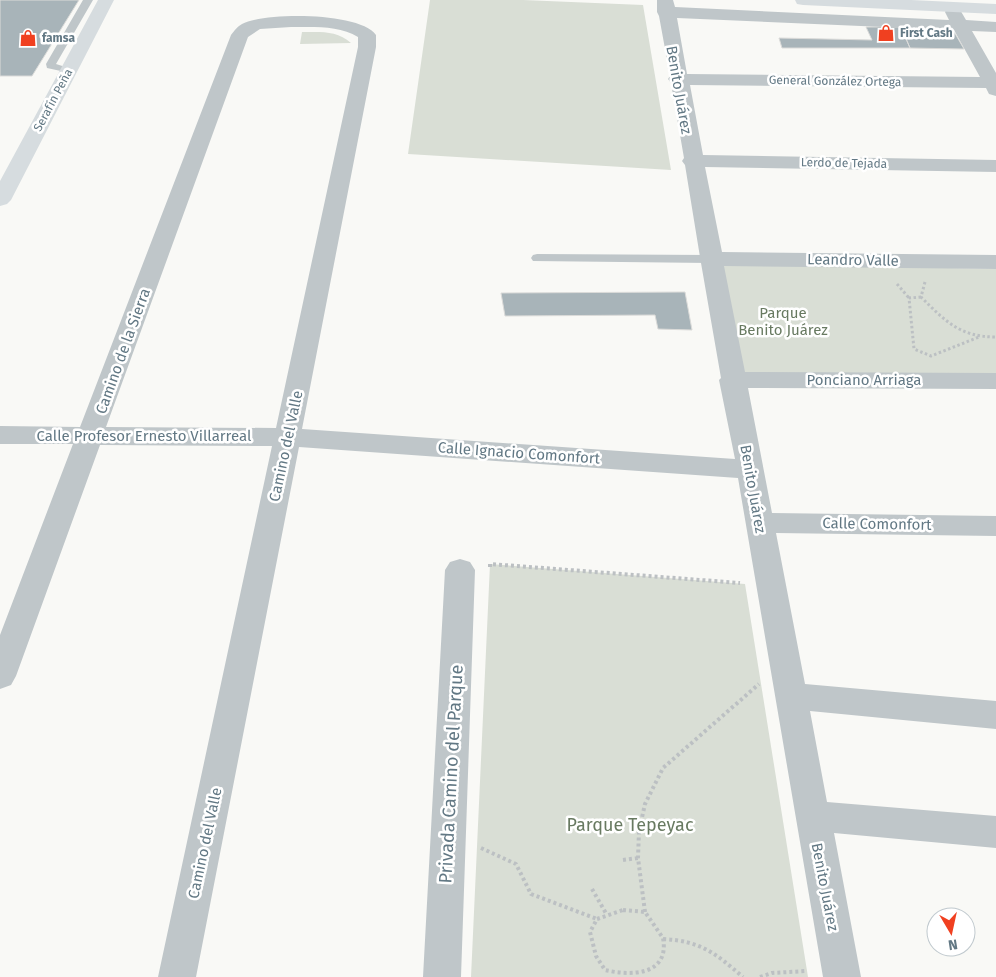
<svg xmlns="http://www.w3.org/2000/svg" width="996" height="977" font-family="'Fira Sans',sans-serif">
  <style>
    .green { fill: #d9ded5 }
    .building { fill: #a8b4b9; stroke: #dbdbd9 }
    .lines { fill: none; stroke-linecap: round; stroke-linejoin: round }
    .path-far1 { stroke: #bcc0c3; stroke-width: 3; stroke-dasharray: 2.5 2.5; stroke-linecap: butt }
    .path { stroke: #bcc0c3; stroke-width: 4; stroke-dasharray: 3 3; stroke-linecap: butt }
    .lane { fill: #bfc6c9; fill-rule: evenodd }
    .street { fill: #bfc6c9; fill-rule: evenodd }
    .secondary { fill: #d6dcdf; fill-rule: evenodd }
    .labels { text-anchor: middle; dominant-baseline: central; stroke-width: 5; stroke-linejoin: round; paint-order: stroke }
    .far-poi-label { font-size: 12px; font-weight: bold; fill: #627884; stroke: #fff; text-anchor: start }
    .far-street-label { font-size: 12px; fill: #627884; stroke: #fff }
    .street-label { font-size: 15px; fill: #627884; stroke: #fff }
    .park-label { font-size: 15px; fill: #687a61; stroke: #fff }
    .near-street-label { font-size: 18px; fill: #627884; stroke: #fff }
    .near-park-label { font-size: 18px; fill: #687a61; stroke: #fff }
  </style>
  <rect width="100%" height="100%" fill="#f9f9f6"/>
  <!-- green -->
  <path class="green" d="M430 0H523L643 5 671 170 408 154Z
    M302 32C320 32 337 30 351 43L300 44Z
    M718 263 996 269V379L732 380Z
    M490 564 745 584 808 977H471Z"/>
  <!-- building -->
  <path class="building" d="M0 0H79L32 76H0Z
    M866 27H901L910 48H782L779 38 872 40Z
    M901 27 953 30 964 49 910 48Z
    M685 292 692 330 658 329 655 315 505 316 501 293Z"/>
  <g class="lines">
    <!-- path-far1 -->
    <path class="path-far1" d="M925 282 921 297C945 321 960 337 996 337
      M897 284 909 298
      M921 297 909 298 914 349 931 356 979 337"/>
    <!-- path -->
    <path class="path" d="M490 567V564L740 583
      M481 848 516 864 531 894 597 919
      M623 860 638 858
      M592 889 607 915
      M623 910 645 912 663 938C670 976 630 976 605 970L596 956 590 932 597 919Z
      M645 912 638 858 639 831 645 804 663 768 759 684
      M663 939C701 941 715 953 743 977
      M760 977 772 973 806 971"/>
    <!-- lane -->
    <path class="lane" d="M83 0H93L56 64 75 70 70 73 47 68 46 64Z
      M537 254 710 255 716 259 710 263 533 261 531 258 533 255Z"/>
    <!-- street -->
    <path class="street" d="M657 0H673L675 7 949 20 945 12 947 8H959L966 20 996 22V32L972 31 996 73V96L989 94 986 88 690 85 703 155 996 160V172L705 167 722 252 996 255V269L724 266 745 372 996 373V389L748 388 772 513 996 516V536L776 533 805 684 996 701V729L810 711 827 802 996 816V848L834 833 861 977H823L738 478 299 447 196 977H158L272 446 100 445 16 676 11 685 0 689V635L73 444H0V426L80 427 231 35C234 31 238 26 242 24 265 12 360 12 376 35V47L302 429 735 459 719 380 721 378 701 263 699 259 700 257 685 165 682 161 684 158 671 83 668 79 670 76 659 16 657 12ZM677 18 954 30 980 77 687 74ZM291 27C313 27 339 25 358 37V47L276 428 106 427 248 37 260 29Z
      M460 559 470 562 475 570 461 977H423L445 570 450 562Z"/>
    <!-- secondary -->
    <path class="secondary" d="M98 0H114L11 200 7 204 0 206V181Z
      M795 0H911L996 4V14L803 5 797 4Z"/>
  </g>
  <!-- icons -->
  <defs>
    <g id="shop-bare" transform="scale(1.35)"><path d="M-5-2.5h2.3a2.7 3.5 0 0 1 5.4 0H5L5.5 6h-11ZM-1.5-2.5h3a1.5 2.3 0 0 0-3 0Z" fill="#f04020" stroke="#fff" stroke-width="2.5" paint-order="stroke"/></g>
  </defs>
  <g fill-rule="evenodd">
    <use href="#shop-bare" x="886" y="33"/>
    <use href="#shop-bare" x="28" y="38"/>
  </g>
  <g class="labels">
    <!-- far-poi labels -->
    <g class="far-poi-label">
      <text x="900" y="33">First Cash</text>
      <text x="42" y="38">famsa</text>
    </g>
    <!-- far-street labels -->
    <g class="far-street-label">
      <text transform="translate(835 81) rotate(1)">General González Ortega</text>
      <text transform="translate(53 100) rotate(-62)">Serafín Peña</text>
      <text transform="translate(844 163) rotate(1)">Lerdo de Tejada</text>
    </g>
    <!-- street labels -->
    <g class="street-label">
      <text transform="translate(679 90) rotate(80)">Benito Juárez</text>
      <text transform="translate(853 260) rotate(1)">Leandro Valle</text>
      <text transform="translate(123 351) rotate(-70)">Camino de la Sierra</text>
      <text x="864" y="380">Ponciano Arriaga</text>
      <text x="144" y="436">Calle Profesor Ernesto Villarreal</text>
      <text transform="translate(286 446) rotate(-78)">Camino del Valle</text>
      <text transform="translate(519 453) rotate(4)">Calle Ignacio Comonfort</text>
      <text transform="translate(753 489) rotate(80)">Benito Juárez</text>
      <text transform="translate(877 524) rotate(1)">Calle Comonfort</text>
      <text transform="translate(205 843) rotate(-78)">Camino del Valle</text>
      <text transform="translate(825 887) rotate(79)">Benito Juárez</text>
    </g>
    <!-- park labels -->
    <g class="park-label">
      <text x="783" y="313">Parque<tspan x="783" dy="17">Benito Juárez</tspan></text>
    </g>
    <!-- near-street labels -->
    <g class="near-street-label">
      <text transform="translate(451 774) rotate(-87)">Privada Camino del Parque</text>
    </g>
    <!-- near-park labels -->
    <g class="near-park-label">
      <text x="630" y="825">Parque Tepeyac</text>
    </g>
  </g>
  <!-- north arrow -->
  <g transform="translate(951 932) rotate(171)"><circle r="24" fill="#ffffff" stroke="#c0c9ce"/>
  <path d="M0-4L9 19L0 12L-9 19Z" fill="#f04020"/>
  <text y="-8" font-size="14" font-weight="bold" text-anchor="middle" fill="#627884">N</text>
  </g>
</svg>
